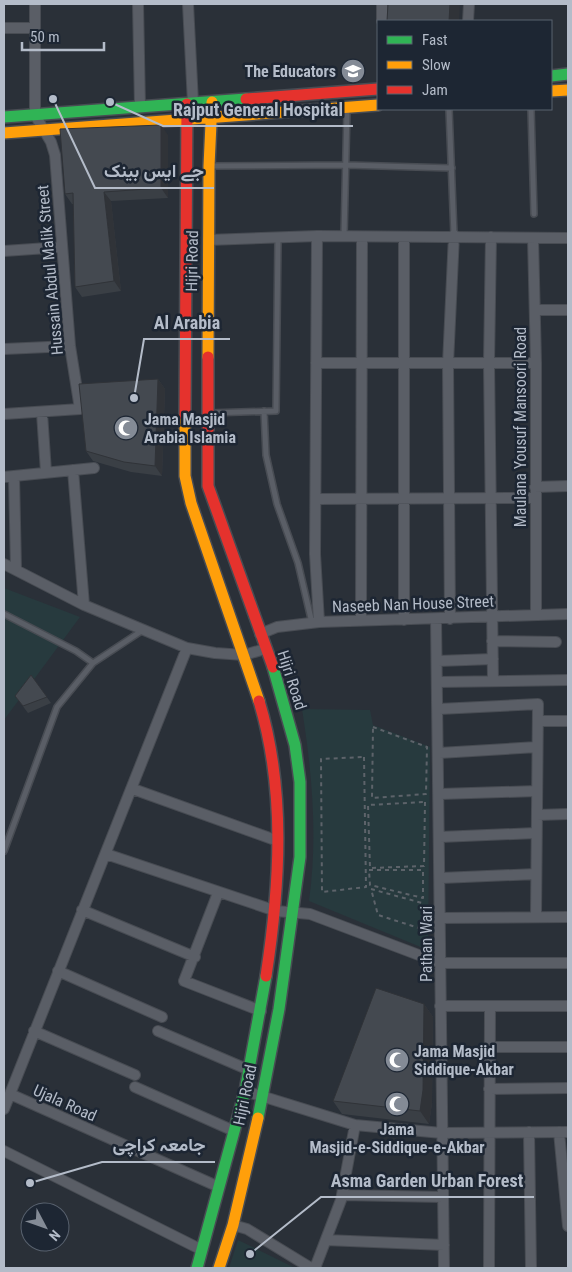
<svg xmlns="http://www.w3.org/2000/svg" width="572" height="1272" font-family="'Roboto Condensed',Vazirmatn,sans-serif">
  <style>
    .green { fill: #273a3e }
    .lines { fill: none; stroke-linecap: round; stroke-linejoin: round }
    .lane-casing { stroke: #484c53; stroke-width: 8 }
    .street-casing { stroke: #484c53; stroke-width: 12 }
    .fast-casing { stroke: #484c53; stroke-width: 14 }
    .slow-casing { stroke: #484c53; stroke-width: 14 }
    .jam-casing { stroke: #484c53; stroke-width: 14 }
    .path { stroke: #5d636a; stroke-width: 2; stroke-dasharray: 4 4; stroke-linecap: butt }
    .lane { stroke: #5a5e66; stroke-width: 5 }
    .street { stroke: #5a5e66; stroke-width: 10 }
    .fast { stroke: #30b455; stroke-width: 11 }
    .slow { stroke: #ff9f0a; stroke-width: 11 }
    .jam { stroke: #e5322d; stroke-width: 11 }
    .wall { fill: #3a3f45 }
    .shaded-wall { fill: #303338 }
    .building { fill: #444950; stroke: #303338 }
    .labels { text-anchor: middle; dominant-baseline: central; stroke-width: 5; stroke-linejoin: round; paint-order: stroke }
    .poi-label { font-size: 16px; font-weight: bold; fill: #b4bcc9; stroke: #1d2633; text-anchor: start }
    .street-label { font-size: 16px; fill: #b4bcc9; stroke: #1d2633 }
    .leader { fill: none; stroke: #b4bcc9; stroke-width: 2 }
    .callout-dot { fill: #b4bcc9; stroke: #1d2633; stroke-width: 2 }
    .callout-label { font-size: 18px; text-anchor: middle; font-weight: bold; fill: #b4bcc9; stroke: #1d2633; stroke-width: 5; stroke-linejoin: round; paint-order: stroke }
  </style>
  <rect width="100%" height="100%" fill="#2a3038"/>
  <!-- green -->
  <path class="green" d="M4 588 80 617 4 720Z
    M302 709 370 710 373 725 430 747 428 950 309 901C318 836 312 773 302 709Z
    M238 1240 295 1268H229Z"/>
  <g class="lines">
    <!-- lane casing -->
    <g class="lane-casing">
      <path id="lane" d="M449 109 454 235
        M531 109 534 214
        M210 166 346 165 452 168
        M344 236 347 110
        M264 411 266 455 277 504 298 563 312 623
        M210 413 276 411 278 238
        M4 614 76 651 93 663
        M4 851 57 707 93 663 143 630"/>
    </g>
    <!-- street casing -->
    <g class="street-casing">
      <path id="street" d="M138 4 140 107
        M188 4 193 103
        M382 21V4
        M468 21 469 4
        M4 28H34
        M317 236 315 554 319 622
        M491 237 489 363 493 681
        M533 238 536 363V615
        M208 240 317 236 568 238
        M4 251 62 247
        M535 310H568
        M4 349 70 346
        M316 363H536
        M42 413 46 472
        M4 414 80 409 70 346 55 155 51 142 35 115V4
        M73 470 84 605
        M14 476 16 569
        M4 477 94 468
        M535 487 568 486
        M317 499 535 498
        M4 564 84 605 187 648 215 653 244 655 265 649
        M436 619 444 1268
        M450 619 448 364 454 235
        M404 620V237
        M361 621 362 237
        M260 634 277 627 319 622 568 614
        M492 641 556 642
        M438 661 493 659
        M438 682 568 680
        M439 709 538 704 536 916
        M538 721H568
        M439 753 537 747
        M133 789 278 841
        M440 794 537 791
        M537 815 568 814
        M440 837 536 833
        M106 854 276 911 310 914 440 963H568
        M441 878 536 874
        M218 893 184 981 261 1011
        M82 910 195 957
        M441 918 568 917
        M58 971 162 1017
        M440 1006H568
        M34 1031 135 1075
        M158 1031 249 1070
        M490 1047H568
        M135 1087 234 1131
        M489 1089 568 1088
        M245 1091 355 1125 442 1133 568 1132
        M10 1094 219 1187
        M4 1109 187 648
        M529 1132 531 1268
        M559 1132 568 1226
        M4 1151 202 1250
        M342 1195 443 1197
        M233 1225 247 1229 311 1268
        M326 1240 444 1245
        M315 1268 341 1200 355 1125
        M489 1268 490 1007"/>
    </g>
    <!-- fast casing -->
    <g class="fast-casing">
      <path id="fast" d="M551 76 568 74
        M4 117 246 99
        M258 1118 279 1009 300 857V782L295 745 273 667
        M197 1268 245 1091 266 976"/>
    </g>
    <!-- slow casing -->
    <g class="slow-casing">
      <path id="slow" d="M551 91 568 90
        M4 133 378 105
        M208 357 209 166 212 102
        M185 416V476L191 503 259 701
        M219 1268 233 1225 258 1118"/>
    </g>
    <!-- jam casing -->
    <g class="jam-casing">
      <path id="jam" d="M246 99 378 89
        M208 357V486L273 667
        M185 416 187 104
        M259 701C286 790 280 885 266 976"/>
    </g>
    <!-- path -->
    <path class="path" d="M373 727 427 747 426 794 372 798Z
      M364 757 366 887 322 892 321 759Z
      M425 802 424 866 370 868 368 805Z
      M369 870H423V898L370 885Z
      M371 889 422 903V929L378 915Z"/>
    <!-- lane -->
    <use href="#lane" class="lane"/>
    <!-- street -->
    <use href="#street" class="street"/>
    <!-- fast -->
    <use href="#fast" class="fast"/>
    <!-- slow -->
    <use href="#slow" class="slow"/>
    <!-- jam -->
    <use href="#jam" class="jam"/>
  </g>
  <!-- wall -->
  <path class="wall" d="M168 135V198L111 201 121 291 82 297 75 287 74 204H72L65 194Z
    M158 379 165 389 162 476 131 472 93 461 86 451Z
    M31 675 51 703 28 713 15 696Z
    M424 1004 433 1017 432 1103 429 1124 342 1114 333 1101Z"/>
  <!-- shaded-wall -->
  <path class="shaded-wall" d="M450 4H460L459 21H449Z
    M161 125 168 135V198L161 188Z
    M104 192 111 201 121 291 114 281Z
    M158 379 165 389 162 476 155 466Z
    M424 1004 433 1017 432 1103 429 1124 420 1111Z"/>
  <!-- building -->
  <path class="building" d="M388 4H450L449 21H387Z
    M161 125V188L104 192 114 281 75 287 73 193 65 194 60 129Z
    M158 379 155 466 124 462 86 451 79 384Z
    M31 675 47 697 23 706 15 696Z
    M376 988 424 1004 423 1090 420 1111 333 1101Z"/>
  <!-- icons -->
  <defs>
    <g id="school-disc" transform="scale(1.25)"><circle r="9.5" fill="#848b96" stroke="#1d2633"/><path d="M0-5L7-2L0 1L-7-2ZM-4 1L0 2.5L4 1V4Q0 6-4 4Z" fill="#fff"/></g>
    <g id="mosque-disc" transform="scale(1.25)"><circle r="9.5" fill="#848b96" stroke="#1d2633"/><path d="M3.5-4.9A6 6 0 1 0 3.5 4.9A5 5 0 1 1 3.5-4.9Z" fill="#fff"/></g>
  </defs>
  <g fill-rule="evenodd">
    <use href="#school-disc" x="353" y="71"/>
    <use href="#mosque-disc" x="126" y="428"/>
    <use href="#mosque-disc" x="397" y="1060"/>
    <use href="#mosque-disc" x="397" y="1104"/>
  </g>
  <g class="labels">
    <!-- poi labels -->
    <g class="poi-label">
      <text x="336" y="71" text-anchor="end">The Educators</text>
      <text x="144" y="419">Jama Masjid<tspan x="144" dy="18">Arabia Islamia</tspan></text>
      <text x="414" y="1051">Jama Masjid<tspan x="414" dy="18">Siddique-Akbar</tspan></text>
      <text x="397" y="1129" text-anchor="middle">Jama<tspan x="397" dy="18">Masjid-e-Siddique-e-Akbar</tspan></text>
    </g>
    <!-- street labels -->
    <g class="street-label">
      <text transform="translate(192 261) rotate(-89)">Hijri Road</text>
      <text transform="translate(50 270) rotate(-95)">Hussain Abdul Malik Street</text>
      <text transform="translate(520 427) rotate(-90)">Maulana Yousuf Mansoori Road</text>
      <text transform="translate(413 604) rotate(-2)">Naseeb Nan House Street</text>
      <text transform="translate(292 680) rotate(72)">Hijri Road</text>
      <text transform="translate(426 944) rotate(-90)">Pathan Wari</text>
      <text transform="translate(245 1095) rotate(-78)">Hijri Road</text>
      <text transform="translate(65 1103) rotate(24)">Ujala Road</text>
    </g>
  </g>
  <!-- callouts -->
  <path class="leader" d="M110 102L163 126H353M53 99L95 188H214M134 398L144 339H230M30 1183L102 1162H215M250 1254L321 1197H534"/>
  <g class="callout-dot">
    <circle cx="110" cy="102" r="5"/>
    <circle cx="53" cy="99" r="5"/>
    <circle cx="134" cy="398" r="5"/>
    <circle cx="30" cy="1183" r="5"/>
    <circle cx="250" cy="1254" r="5"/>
  </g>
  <g class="callout-label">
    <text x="258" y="116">Rajput General Hospital</text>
    <text x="154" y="177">جے ایس بینک</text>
    <text x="187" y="329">Al Arabia</text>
    <text x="159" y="1151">جامعہ کراچی</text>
    <text x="427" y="1187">Asma Garden Urban Forest</text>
  </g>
  <!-- border -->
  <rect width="572" height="1272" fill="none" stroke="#b4bcc9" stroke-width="10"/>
  <!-- legend -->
  <rect x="377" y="20" width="175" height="90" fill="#1d2633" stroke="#59626f"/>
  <rect x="387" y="36" width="25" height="8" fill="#30b455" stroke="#59626f"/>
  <text x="422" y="45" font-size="15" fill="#b4bcc9">Fast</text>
  <rect x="387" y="61" width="25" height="8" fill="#ff9f0a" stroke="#59626f"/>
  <text x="422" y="70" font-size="15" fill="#b4bcc9">Slow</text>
  <rect x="387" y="86" width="25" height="8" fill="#e5322d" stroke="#59626f"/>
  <text x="422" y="95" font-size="15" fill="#b4bcc9">Jam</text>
  <!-- north arrow -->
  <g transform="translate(45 1227) rotate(131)"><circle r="24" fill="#1d2633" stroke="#59626f"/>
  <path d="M0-4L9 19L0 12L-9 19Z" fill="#848b96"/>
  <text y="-8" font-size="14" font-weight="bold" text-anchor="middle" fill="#b4bcc9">N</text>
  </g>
  <!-- scale -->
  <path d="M22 42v8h82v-8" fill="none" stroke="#b4bcc9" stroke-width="2.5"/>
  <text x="30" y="42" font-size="15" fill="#b4bcc9" stroke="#1d2633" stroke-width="4" paint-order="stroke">50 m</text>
</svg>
